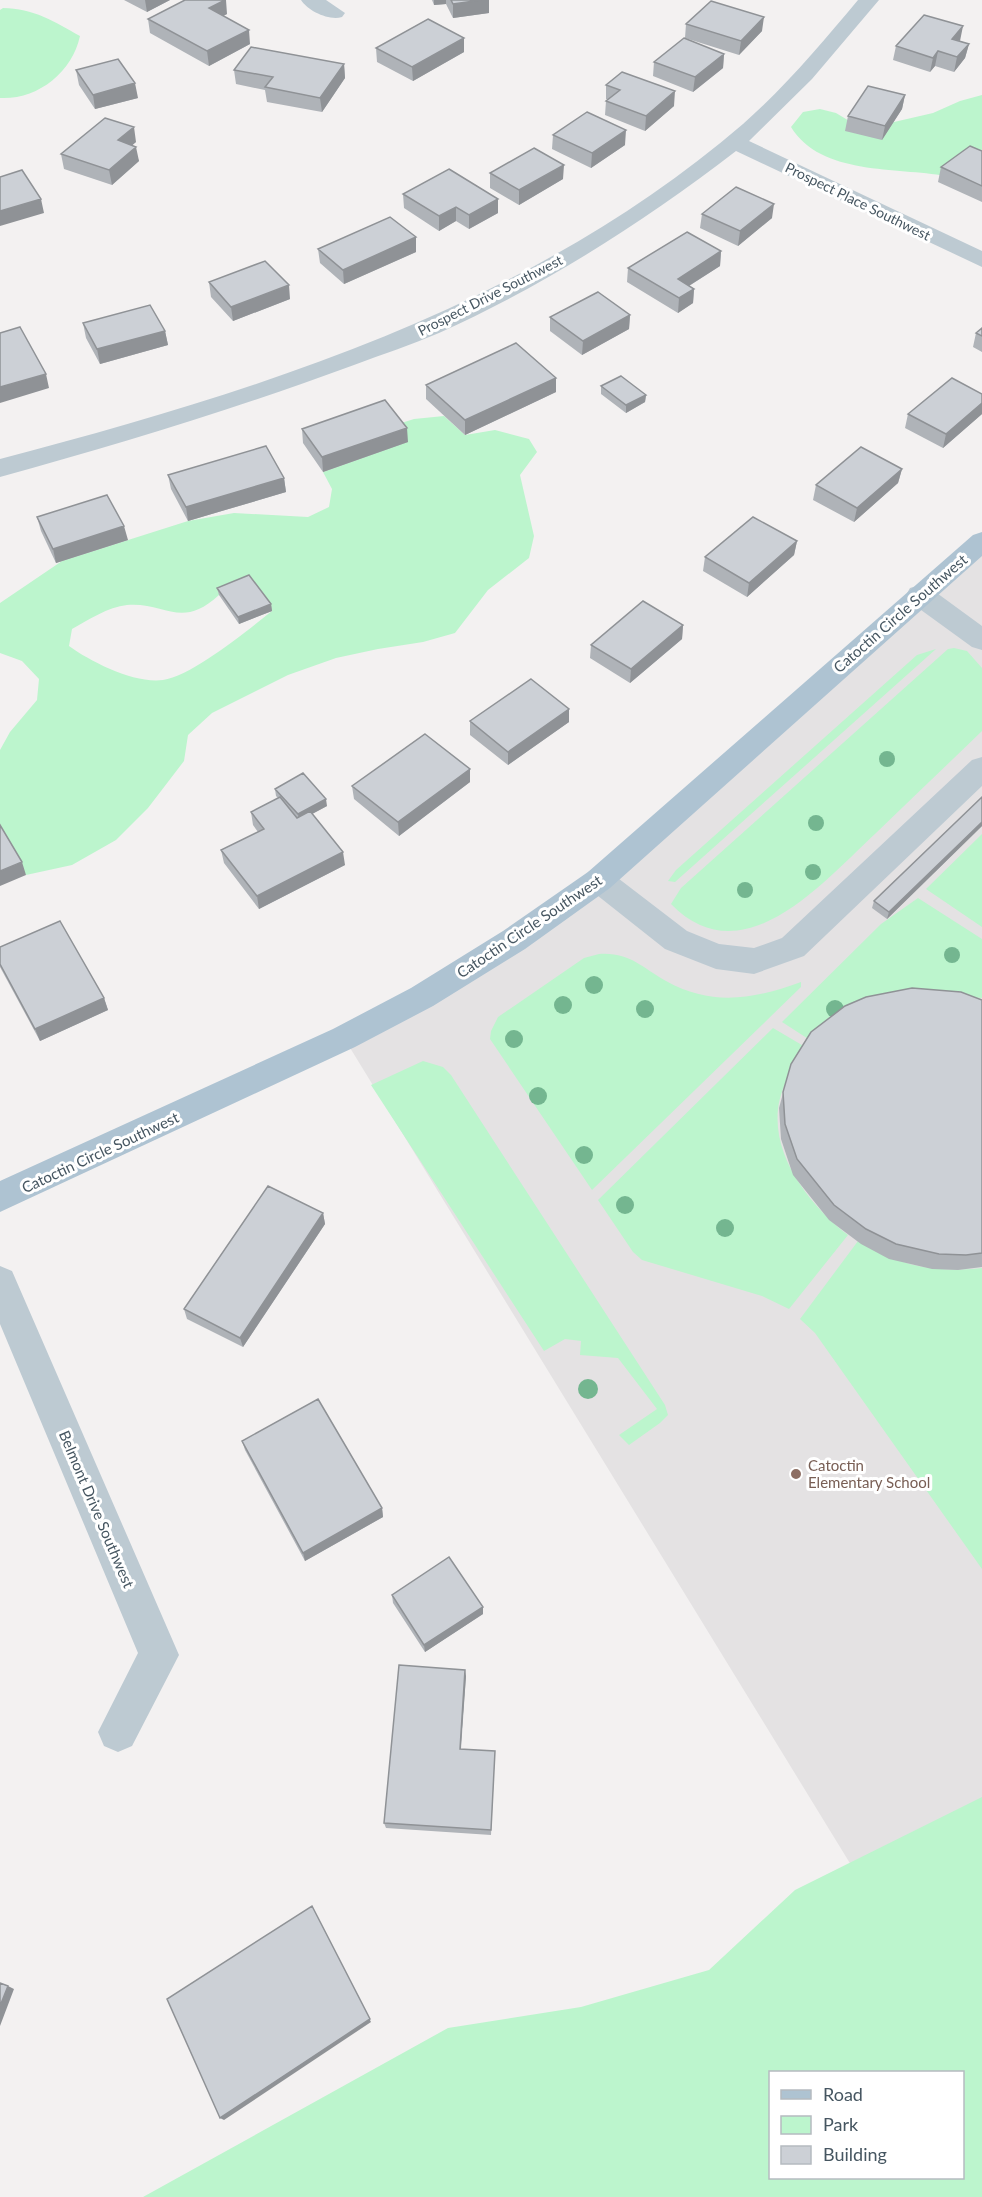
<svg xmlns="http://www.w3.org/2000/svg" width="982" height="2197" font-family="Lato,sans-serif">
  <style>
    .education { fill: #e4e2e3 }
    .green { fill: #bcf5cd; fill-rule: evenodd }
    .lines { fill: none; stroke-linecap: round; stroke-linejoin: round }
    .minor { fill: #bdcad2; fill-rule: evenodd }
    .major { fill: #aec3d2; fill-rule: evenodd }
    .tree { fill: #74b690 }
    .wall { fill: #afb3b8 }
    .shaded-wall { fill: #8f9296 }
    .building { fill: #ccd0d6; stroke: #8f9296; stroke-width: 1.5 }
    .education-dot { fill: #8d6e63; stroke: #fff; stroke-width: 2 }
    .labels { text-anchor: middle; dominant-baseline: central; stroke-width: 6; stroke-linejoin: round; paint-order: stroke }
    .far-street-label { font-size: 14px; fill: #465661; stroke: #fff }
    .street-label { font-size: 15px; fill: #465661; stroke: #fff }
    .education-label { font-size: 15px; fill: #785e54; stroke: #fff; text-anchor: start }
  </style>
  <rect width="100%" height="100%" fill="#f3f1f1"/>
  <!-- education -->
  <path class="education" d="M982 540V1908L905 1953 344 1038 514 940Z"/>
  <!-- green -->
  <path class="green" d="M3 8C33 8 55 22 80 36 72 73 37 100 0 98V10Z
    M982 95V150L972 152 946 176C897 167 821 176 791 127L803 112 820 109 836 113 851 122H894L933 113 960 101Z
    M444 416 465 435 495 430 529 439 537 452 520 475 534 536 529 558 488 590 455 633 423 642 378 649 336 658 288 675 212 713 188 735 184 761 148 808 116 840 72 865 26 875 0 830V750L10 732 37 700 39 679 22 661 0 653V603L62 561 188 521 234 513 308 517 329 507 332 489 323 472 407 442 395 425 414 419ZM219 595 272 611C248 630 192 676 163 680 135 684 91 662 69 646L72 629C88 620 108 607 127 605 166 602 181 630 219 595Z
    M954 648 967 651 982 668V731C947 765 911 799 876 833 823 882 743 978 671 904L681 888 948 649Z
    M936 649 675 882 668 881 676 870 908 663 917 655Z
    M982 834V927L926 889Z
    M918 898 982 939V998L967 997 813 1042 782 1022 881 924Z
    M599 954C630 952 641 967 666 981 713 1007 754 999 801 982V987L592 1190 490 1039 491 1031 498 1017 584 958Z
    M773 1028 807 1048C800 1059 792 1069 787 1080 757 1138 804 1201 848 1235L789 1309 762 1296 642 1260 633 1252 598 1200Z
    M423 1061 443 1067 451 1075 665 1405 668 1415 660 1423 629 1445 619 1435 657 1409 618 1358 580 1355 581 1341 565 1339 544 1351 371 1085Z
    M858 1241C901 1266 932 1273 982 1268V1569L815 1333 800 1319Z
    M982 1797V2197H143L448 2028 581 2007 709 1970 795 1890ZM770 2072H962V2178H770Z"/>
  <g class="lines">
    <!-- minor -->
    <path class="minor" d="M301 0H326L345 13 342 17C329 21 308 11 301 0Z
      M858 0H879L812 79 749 141 982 251V267L736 151C644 222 545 285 439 333 411 345 383 354 354 365 238 408 120 444 0 477V459C263 390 533 305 743 124 785 87 822 43 858 0Z
      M920 585 930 588 982 626V650L972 647 910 602 906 595 910 588Z
      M982 757V786L804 956 754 974 716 969 665 949 588 888 584 880 588 872 599 868 610 872 687 931 719 944 754 948 782 938 972 760Z
      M0 1266 12 1271 179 1655 132 1746 118 1752 104 1746 98 1732 138 1653 0 1324Z"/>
    <!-- major -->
    <path class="major" d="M982 532V556L610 888 525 949 433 1006 355 1047 0 1212V1181L333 1029 411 988 503 931 588 872 973 535Z"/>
  </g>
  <!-- trees -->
  <g class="tree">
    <circle cx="887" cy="759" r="8"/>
    <circle cx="816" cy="823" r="8"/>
    <circle cx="813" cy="872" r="8"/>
    <circle cx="745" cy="890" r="8"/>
    <circle cx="952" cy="955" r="8"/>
    <circle cx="594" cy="985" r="9"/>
    <circle cx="563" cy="1005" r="9"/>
    <circle cx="645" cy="1009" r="9"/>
    <circle cx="835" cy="1009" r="9"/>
    <circle cx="514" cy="1039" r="9"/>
    <circle cx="538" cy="1096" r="9"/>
    <circle cx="584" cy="1155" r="9"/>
    <circle cx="625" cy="1205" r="9"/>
    <circle cx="725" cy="1228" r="9"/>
    <circle cx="588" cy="1389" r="10"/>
  </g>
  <!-- wall -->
  <path class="wall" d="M124 0H170L147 12Z
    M432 0H489V13L453 18 446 4 434 5Z
    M227 14 223 16 250 44 209 66 150 33 148 19Z
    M686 24 762 31 739 55 685 38Z
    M960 41 969 44 965 58 954 72 935 66 930 72 893 60 896 46Z
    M376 48 464 52 413 81 377 62Z
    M724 54 723 68 693 92 653 76 654 62Z
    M344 64 345 78 322 112 267 102 265 90 236 84 234 70Z
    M76 70 138 98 95 109 79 85Z
    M606 85 674 106 645 131 605 115 606 101 608 100 606 99Z
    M905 95 902 109 882 140 845 131 848 116Z
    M553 135 625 145 591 168 552 149Z
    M136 142 132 145 139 161 112 185 64 169 61 154Z
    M982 151V202L938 182 941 167Z
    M490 173 563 179 519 205 490 188Z
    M403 194 498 213 469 229 456 221 439 231 404 208Z
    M702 214 772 218 738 246 700 228Z
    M416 237V252L344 284 320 263 318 249Z
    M721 251 720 266 689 286 694 289 693 303 678 313 627 282 628 268Z
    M209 282 290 299 233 321 211 297Z
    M630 315 629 329 582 355 550 331V317Z
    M83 323 165 331 168 345 100 364 86 338Z
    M982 328V352L973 347 976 333Z
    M556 378V392L465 435 426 399V385Z
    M601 386 646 395 645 402 626 413 601 394Z
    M982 394V414L943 448 905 428 908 414Z
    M302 429 408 442 323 472 303 443Z
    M902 469 898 483 854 522 813 500 816 485Z
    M168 475 284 478 286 492 188 521 171 489Z
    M37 517 128 540 56 563 41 531Z
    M797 541 794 555 747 597 703 571 705 557Z
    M217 588 271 604 272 611 239 624 219 595Z
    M683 625 682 639 630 683 590 658 591 645Z
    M569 709V722L508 765 470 735V721Z
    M470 782 399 836 354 799 352 786Z
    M275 789 327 806 312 814 345 865 259 909 224 863 221 850 258 832 253 825 251 812 278 798 276 796Z
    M982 797V826L887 919 872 908 874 901Z
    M0 947 104 998 108 1010 40 1041 0 967Z
    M982 1000V1267L958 1270 932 1269 889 1259 861 1244 829 1220 793 1175 781 1139 779 1108 791 1064Z
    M323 1213 325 1224 243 1347 187 1319 184 1309Z
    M242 1441 382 1508 383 1517 305 1561 245 1450Z
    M392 1595 483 1607V1614L425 1652 393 1603Z
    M466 1676 461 1749 495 1751 491 1835 386 1828 384 1823Z"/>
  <!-- shaded-wall -->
  <path class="shaded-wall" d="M145 0H170L147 12Z
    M225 0H226L227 14 211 22 209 8Z
    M434 0H446V4L434 5Z
    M481 0H489V13L453 18V4Z
    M764 17 762 31 739 55 741 41Z
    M963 26 960 41 952 39Z
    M249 30 250 44 209 66 207 51Z
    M464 38V52L413 81 412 67Z
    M969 44 965 58 954 72 957 57Z
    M938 51 935 66 930 72 933 58Z
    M724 54 723 68 693 92 695 77Z
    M344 64 345 78 322 112 320 98Z
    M135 83 138 98 95 109 93 95Z
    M675 91 674 106 645 131 646 116Z
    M905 95 902 109 882 140 885 126Z
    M134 127 136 142 121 155 118 140Z
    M626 130 625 145 591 168 592 153Z
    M136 147 139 161 112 185 109 170Z
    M564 165 563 179 519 205V190Z
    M41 199 44 213 0 226V211Z
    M498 199V213L469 229V215Z
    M774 204 772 218 738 246 740 231Z
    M456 207V221L439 231V216Z
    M416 237V252L344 284 343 270Z
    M721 251 720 266 676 294 678 279Z
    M289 285 290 299 233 321 231 307Z
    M694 289 693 303 678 313 679 298Z
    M630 315 629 329 582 355 583 341Z
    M165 331 168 345 100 364 97 349Z
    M46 374 49 388 0 403V387Z
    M556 378V392L465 435V420Z
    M646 395 645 402 626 413V405Z
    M982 403V414L943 448 946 434Z
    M407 428 408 442 323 472 322 457Z
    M902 469 898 483 854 522 857 508Z
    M284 478 286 492 188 521 186 507Z
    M124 526 128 540 56 563 53 549Z
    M797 541 794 555 747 597 749 583Z
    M271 604 272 611 239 624 238 617Z
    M683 625 682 639 630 683 631 669Z
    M569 709V722L508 765V752Z
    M470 769V782L399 836 398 822Z
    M326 799 327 806 299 821 298 814Z
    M982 822V826L887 919 889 912Z
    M343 852 345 865 259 909 257 896Z
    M22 862 26 875 0 886V871Z
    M104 998 108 1010 40 1041 35 1029Z
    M323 1213 325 1224 243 1347 240 1338Z
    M382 1508 383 1517 305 1561 303 1553Z
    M483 1607V1614L425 1652 424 1645Z
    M465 1670 466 1676 460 1755V1749Z
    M312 1906 371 2022 224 2120 220 2118Z
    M8 1986 14 1989 0 2026V2006Z"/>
  <!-- building -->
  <path class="building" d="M185 0H225L209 8 249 30 207 51 148 19Z
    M451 0H481L453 4Z
    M711 1 764 17 741 41 686 24Z
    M924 15 963 26 952 39 969 44 957 57 938 51 933 58 896 46Z
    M428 19 464 38 412 67 376 48Z
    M684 38 724 54 695 77 654 62Z
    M251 47 344 64 320 98 265 87 273 77 234 70Z
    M118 59 135 83 93 95 76 70Z
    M622 72 675 91 646 116 606 101 620 90 606 85Z
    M868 86 905 95 885 126 848 116Z
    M587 112 626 130 592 153 553 135Z
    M105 118 134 127 118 140 136 147 109 170 61 154Z
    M970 146 982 151V186L941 167Z
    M534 148 564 165 519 190 490 173Z
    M449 169 498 199 469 215 456 207 439 216 403 194Z
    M22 170 41 199 0 211V177Z
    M736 187 774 204 740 231 702 214Z
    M390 217 416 237 343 270 318 249Z
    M687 232 721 251 678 279 694 289 679 298 628 268Z
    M265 261 289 285 231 307 209 282Z
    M598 292 630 315 583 341 550 317Z
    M150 305 165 331 97 349 83 323Z
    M20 327 46 374 0 387V333Z
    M982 328V336L976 333Z
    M516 343 556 378 465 420 426 385Z
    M621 376 646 395 626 405 601 386Z
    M952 378 982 394V403L946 434 908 414Z
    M385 400 407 428 322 457 302 429Z
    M266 446 284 478 186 507 168 475Z
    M861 447 902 469 857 508 816 485Z
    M107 495 124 526 53 549 37 517Z
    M753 517 797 541 749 583 705 557Z
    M249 575 271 604 238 617 217 588Z
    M643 601 683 625 631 669 591 645Z
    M531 679 569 709 508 752 470 721Z
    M425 734 470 769 398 822 352 786Z
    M303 773 326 799 298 814 275 789Z
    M280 797 297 818 310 811 343 852 257 896 221 850 264 829 251 812Z
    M982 797V822L889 912 874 901Z
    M0 825 22 862 0 871Z
    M60 921 104 998 35 1029 0 964V947Z
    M912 988 961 992 982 1000V1253L966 1255 939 1254 896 1244 866 1229 834 1205 797 1159 785 1124 783 1092 791 1064 811 1032 845 1006 866 997Z
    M268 1186 323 1213 240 1338 184 1309Z
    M318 1399 382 1508 303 1553 242 1441Z
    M449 1557 483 1607 424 1645 392 1595Z
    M399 1665 465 1670 460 1749 495 1751 491 1830 384 1823Z
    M312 1906 370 2019 220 2118 167 1999Z
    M0 1983 8 1986 0 2006Z"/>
  <!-- markers -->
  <circle class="education-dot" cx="796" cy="1474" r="6"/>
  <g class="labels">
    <!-- far-street labels -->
    <g class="far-street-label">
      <text transform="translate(858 201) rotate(26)">Prospect Place Southwest</text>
      <text transform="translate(490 295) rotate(-27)">Prospect Drive Southwest</text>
    </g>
    <!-- street labels -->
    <g class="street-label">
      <text transform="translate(900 613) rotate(-41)">Catoctin Circle Southwest</text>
      <text transform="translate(529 926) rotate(-34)">Catoctin Circle Southwest</text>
      <text transform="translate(100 1152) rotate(-25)">Catoctin Circle Southwest</text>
      <text transform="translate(97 1509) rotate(67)">Belmont Drive Southwest</text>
    </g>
    <!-- education labels -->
    <g class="education-label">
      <text x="808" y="1465">Catoctin<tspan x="808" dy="17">Elementary School</tspan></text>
    </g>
  </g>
  <!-- legend -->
  <rect x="769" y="2071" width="195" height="108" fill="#ffffff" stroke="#b5bbc0" stroke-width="1.5"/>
  <rect x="781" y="2090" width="30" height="9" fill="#aec3d2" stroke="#b5bbc0" stroke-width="1.5"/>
  <text x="823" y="2101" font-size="18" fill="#465661">Road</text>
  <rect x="781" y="2116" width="30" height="18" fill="#bcf5cd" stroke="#b5bbc0" stroke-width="1.5"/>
  <text x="823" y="2131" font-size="18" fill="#465661">Park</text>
  <rect x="781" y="2146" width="30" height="18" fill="#ccd0d6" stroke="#b5bbc0" stroke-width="1.5"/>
  <text x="823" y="2161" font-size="18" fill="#465661">Building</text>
</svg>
